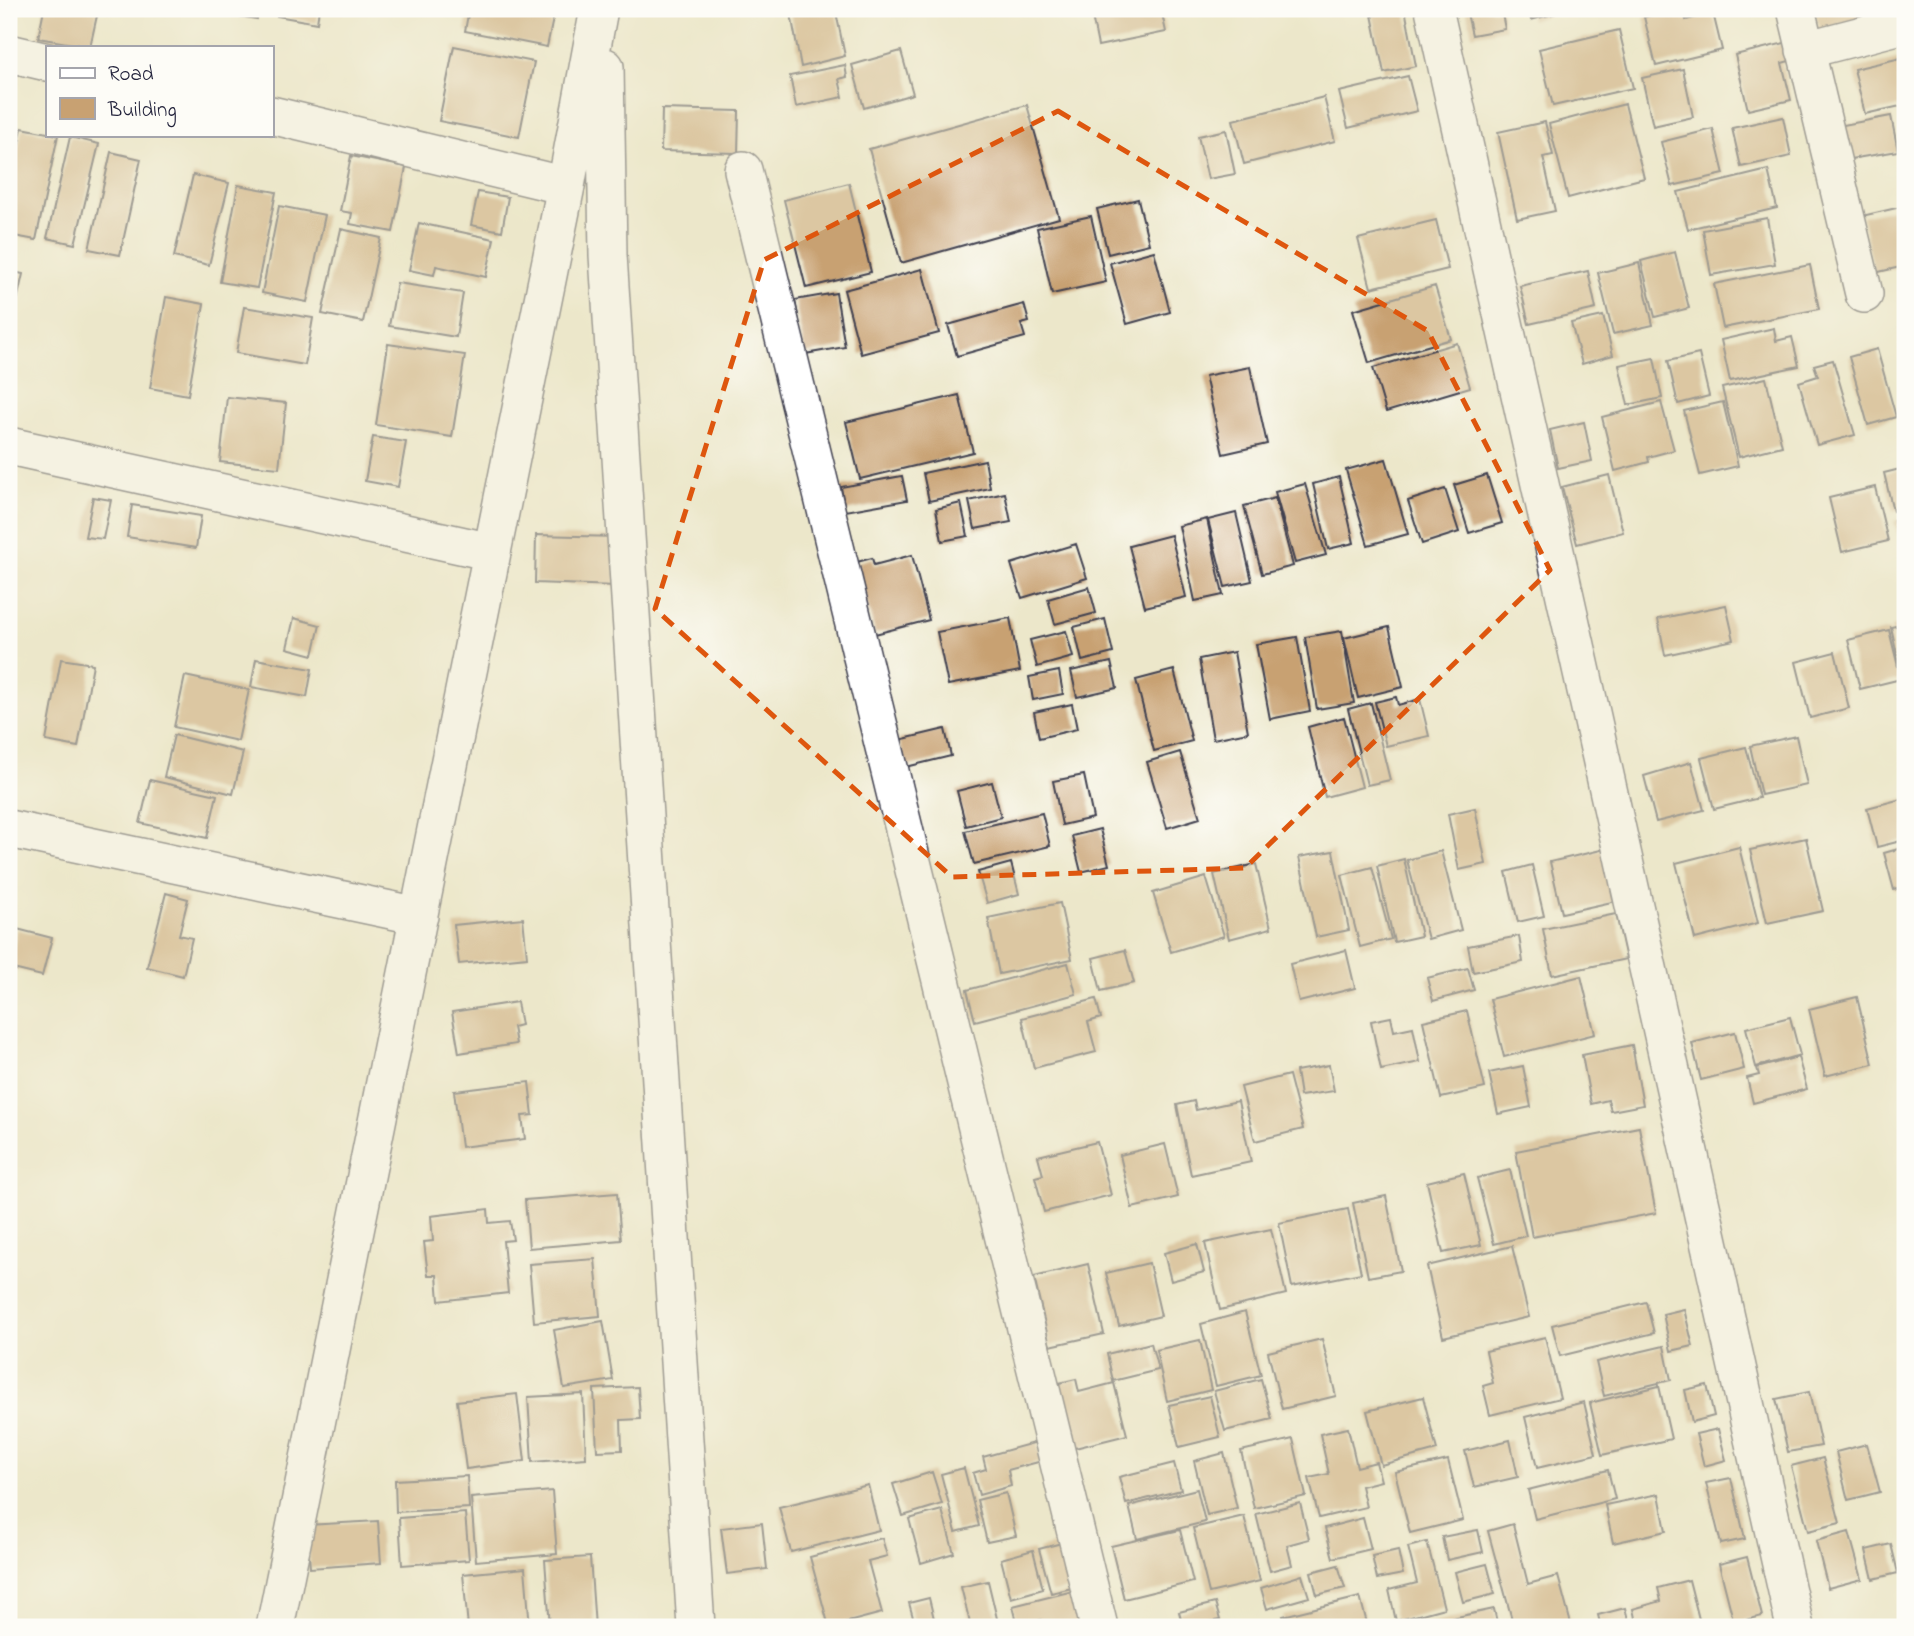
<svg xmlns="http://www.w3.org/2000/svg" width="1914" height="1636" font-family="'Indie Flower',sans-serif">
  <style>
    .building { fill: #c8a172 }
    .lines { fill: none; stroke-linecap: round; stroke-linejoin: round }
    .minor-casing { stroke: #404050; stroke-width: 40 }
    .minor { stroke: #fff; stroke-width: 37 }
    .marked { fill: none; stroke: #de560e; stroke-width: 5; stroke-dasharray: 14 9; stroke-linejoin: round }
  </style>
  <rect width="100%" height="100%" fill="#fdfcf7"/>
  <filter id="ink" filterUnits="userSpaceOnUse"><feTurbulence type="fractalNoise" baseFrequency=".0143" numOctaves="2"/><feDisplacementMap in="SourceGraphic" scale="14" xChannelSelector="R" yChannelSelector="G"/><feConvolveMatrix kernelMatrix="1 2 1 2 8 2 1 2 1" color-interpolation-filters="sRGB"/></filter>
  <filter id="wash" filterUnits="userSpaceOnUse"><feTurbulence type="fractalNoise" baseFrequency=".00686" numOctaves="4" result="noise"/><feDisplacementMap in="SourceGraphic" scale="28" xChannelSelector="R" yChannelSelector="G"/><feGaussianBlur stdDeviation="1.57" result="paint"/><feColorMatrix in="noise" values="0 0 0 0 0 0 0 0 0 0 0 0 0 0 0 0 0 1.4 0 .05"/><feComposite in="paint" operator="in"/></filter>
  <g filter="url(#wash)">
    <rect width="100%" height="100%" fill="#ece7ca"/>
    <g id="blocks">
      <!-- building -->
      <path class="building" d="M44 9H85L98 11 90 47 38 38Z
        M214 9H259L257 19 214 12Z
        M278 9H319L317 23 277 16Z
        M469 9H555L547 47 465 31Z
        M790 9H840L837 17 845 56 801 67Z
        M1127 9H1161L1166 32 1098 46 1092 16Z
        M1405 9 1416 66 1384 73 1372 15Z
        M1466 9H1501L1505 29 1472 35Z
        M1528 9H1567V10L1531 20Z
        M1675 9H1683L1686 20 1713 13 1722 50 1656 66 1644 17Z
        M1814 9H1863L1866 18 1819 29Z
        M1619 30 1633 88 1553 106 1539 49Z
        M1789 42 1793 60 1782 63 1791 100 1748 110 1735 55Z
        M454 46 534 62 519 137 439 121Z
        M901 51 913 94 864 108 852 65Z
        M1905 57V105L1865 114 1854 69Z
        M845 65 847 77 839 79 843 97 796 107 790 76Z
        M1683 69 1693 117 1653 126 1642 78Z
        M1408 76 1417 111 1348 128 1339 92Z
        M1324 97 1335 141 1244 164 1233 120Z
        M1625 104 1644 178 1568 198 1549 124Z
        M1027 105 1059 218 901 263 869 149Z
        M662 109 739 111 738 153 661 151Z
        M1891 116 1898 151 1844 160 1838 126Z
        M1783 117 1791 156 1741 167 1732 128Z
        M1545 122 1553 155 1543 157 1555 211 1517 219 1498 132Z
        M22 128 58 135 36 240 9 235V190Z
        M1713 129 1724 174 1672 186 1661 142Z
        M1226 130 1235 174 1208 179 1198 136Z
        M70 137 99 144 75 244 47 238Z
        M111 152 141 159 120 255 89 249Z
        M351 156 406 167 393 232 350 224 352 213 340 211Z
        M1768 170 1777 208 1688 229 1678 192Z
        M193 175 229 183 209 265 174 257Z
        M849 183 871 272 806 288 784 200Z
        M238 185 276 192 257 288 220 282Z
        M478 192 508 197 502 231 471 225Z
        M1138 199 1149 244 1108 254 1097 209Z
        M279 206 325 215 307 302 262 293Z
        M1905 206V266L1874 273 1862 216Z
        M1091 216 1106 282 1052 294 1037 228Z
        M1767 218 1775 264 1711 275 1703 230Z
        M1436 220 1448 269 1371 288 1358 239Z
        M419 223 494 239 486 277 436 266 434 275 409 270Z
        M341 229 381 238 363 322 322 314Z
        M1154 251 1170 312 1127 324 1110 263Z
        M1675 252 1689 308 1655 317 1641 261Z
        M1639 263 1653 325 1613 334 1598 273Z
        M1810 265 1819 309 1723 328 1714 284Z
        M922 269 939 333 861 354 844 290Z
        M9 271 23 274 10 331H9Z
        M1588 271 1596 309 1529 324 1520 286Z
        M397 283 463 293 456 337 389 326Z
        M1435 286 1451 339 1369 363 1353 310Z
        M836 293 845 347 805 354 795 300Z
        M166 297 204 304 188 395 150 388Z
        M1024 304 1029 322 1021 324 1025 337 957 356 948 325Z
        M244 307 313 318 305 365 236 353Z
        M1603 316 1613 355 1582 364 1571 323Z
        M1774 328 1776 341 1792 337 1799 366 1730 381 1721 340Z
        M1457 343 1470 387 1386 412 1373 368Z
        M388 344 465 355 452 437 376 425Z
        M1877 349 1896 417 1868 425 1849 357Z
        M1699 354 1709 396 1678 404 1668 361Z
        M1654 358 1662 398 1628 405 1619 365Z
        M1833 360 1855 435 1817 445 1799 382 1818 376 1814 365Z
        M1250 367 1267 444 1223 454 1205 376Z
        M1766 378 1782 446 1739 457 1722 388Z
        M959 395 973 452 860 479 846 422Z
        M227 397 286 403 279 468 220 462Z
        M1661 402 1674 450 1648 457 1649 462 1615 471 1602 417Z
        M1723 402 1738 466 1700 475 1684 411Z
        M1584 422 1592 461 1558 468 1550 430Z
        M373 437 406 442 398 487 365 481Z
        M1386 459 1408 534 1368 545 1346 470Z
        M985 460 990 488 929 501 923 473Z
        M1904 468 1905 508 1893 511 1884 473Z
        M1487 475 1502 523 1469 533 1454 485Z
        M1609 475 1623 532 1577 544 1562 487Z
        M902 476 907 500 845 511 841 487Z
        M1339 477 1354 543 1328 549 1313 484Z
        M1305 484 1326 555 1295 563 1275 492Z
        M1875 487 1888 541 1842 552 1829 498Z
        M1445 489 1459 532 1422 544 1408 501Z
        M1005 493 1011 522 975 529 969 501Z
        M93 497 111 500 103 539 85 537Z
        M1275 498 1293 566 1262 574 1244 506Z
        M961 503 968 536 942 541 936 509Z
        M132 505 201 516 196 548 127 537Z
        M1236 513 1252 581 1225 587 1208 520Z
        M1905 518V552L1903 553 1894 521Z
        M1207 519 1223 595 1195 601 1179 526Z
        M536 535 618 537 616 586 535 583Z
        M1171 535 1186 597 1145 607 1129 546Z
        M1076 544 1087 578 1022 598 1011 564Z
        M912 555 929 620 875 634 857 562 872 558 874 565Z
        M1089 587 1096 613 1055 624 1048 599Z
        M1726 605 1734 640 1665 655 1658 619Z
        M294 618 320 625 313 655 287 648Z
        M1010 618 1020 671 948 685 937 632Z
        M1105 619 1113 653 1082 661 1074 627Z
        M1905 624V677H1902L1891 627Z
        M1389 627 1403 687 1358 698 1344 638Z
        M1889 630 1901 679 1860 689 1848 640Z
        M1066 631 1073 657 1037 667 1030 640Z
        M1342 631 1354 703 1317 709 1305 637Z
        M1297 637 1310 711 1270 719 1256 644Z
        M1234 652 1248 732 1213 739 1199 659Z
        M1835 652 1849 708 1810 718 1796 662Z
        M61 659 93 664 78 747 46 741Z
        M256 659 312 669 307 697 251 687Z
        M1111 662 1117 688 1077 697 1071 671Z
        M1174 670 1192 741 1154 751 1136 680Z
        M1059 671 1063 694 1033 700 1029 677Z
        M185 676 249 690 238 741 174 727Z
        M1396 697 1398 705 1420 699 1429 736 1386 746 1375 702Z
        M1371 703 1390 780 1367 785 1348 709Z
        M1072 704 1077 729 1039 738 1034 712Z
        M1344 717 1362 787 1325 797 1308 727Z
        M945 729 951 756 906 767 899 740Z
        M174 735 243 752 233 794 164 777Z
        M1796 736 1807 785 1761 795 1750 746Z
        M1746 747 1759 798 1714 809 1701 758Z
        M1180 752 1200 818 1167 828 1147 762Z
        M1691 762 1704 810 1656 822 1644 776Z
        M1084 775 1093 818 1062 825 1053 781Z
        M150 780 217 795 207 838 140 823Z
        M992 782 1001 817 966 826 957 791Z
        M1905 798V840L1877 847 1867 808Z
        M1475 808 1486 864 1459 870 1448 814Z
        M1042 813 1050 846 974 864 965 831Z
        M1100 829 1109 865 1081 872 1072 836Z
        M1806 838 1823 911 1767 923 1750 850Z
        M1618 846 1630 898 1562 913 1550 862Z
        M1739 847 1758 923 1695 939 1676 863Z
        M1905 847V886L1894 890 1884 853Z
        M1333 851 1349 930 1316 937 1299 857Z
        M1441 851 1461 930 1428 939 1407 860Z
        M1404 859 1421 936 1394 942 1377 866Z
        M1011 863 1019 894 987 903 978 872Z
        M1256 864 1271 928 1229 939 1214 874Z
        M1532 865 1544 916 1518 922 1506 872Z
        M1372 867 1391 939 1360 947 1342 875Z
        M1206 877 1224 936 1171 952 1153 893Z
        M166 893 188 899 179 935 192 938 183 976 147 967Z
        M1060 903 1072 959 999 974 988 918Z
        M1616 914 1626 959 1552 975 1543 929Z
        M523 918 527 957 459 964 454 925Z
        M17 929 52 938 42 976 9 968Z
        M1519 936 1523 962 1473 972 1468 946Z
        M1125 950 1134 983 1101 991 1093 958Z
        M1346 950 1355 988 1299 1002 1290 964Z
        M1068 963 1076 994 975 1021 967 990Z
        M1468 968 1474 990 1433 1001 1427 978Z
        M1581 976 1595 1034 1504 1057 1490 999Z
        M1857 997 1873 1064 1825 1076 1809 1009Z
        M1096 999 1101 1018 1088 1022 1096 1052 1034 1068 1022 1018Z
        M517 1002 521 1025 513 1027 516 1044 459 1053 452 1012Z
        M1467 1011 1485 1088 1441 1098 1423 1021Z
        M1391 1017 1394 1031 1413 1027 1420 1062 1381 1070 1371 1021Z
        M1790 1017 1800 1055 1756 1067 1746 1028Z
        M1735 1032 1744 1069 1701 1080 1692 1043Z
        M1632 1045 1643 1105 1611 1111 1608 1100 1591 1104 1582 1055Z
        M1798 1057 1807 1089 1753 1103 1747 1078 1759 1075 1757 1068Z
        M1329 1065 1334 1091 1300 1096 1296 1071Z
        M1523 1066 1531 1107 1498 1114 1489 1073Z
        M1289 1075 1303 1129 1255 1141 1241 1087Z
        M529 1082 533 1115 522 1116 525 1139 461 1147 454 1091Z
        M1194 1101 1196 1110 1238 1101 1251 1162 1191 1175 1177 1105Z
        M1639 1127 1656 1213 1532 1237 1516 1151Z
        M1097 1142 1111 1195 1044 1212 1035 1177 1043 1175 1038 1156Z
        M1165 1144 1178 1197 1132 1208 1120 1155Z
        M1510 1170 1526 1236 1494 1244 1477 1178Z
        M1464 1173 1481 1245 1443 1253 1427 1182Z
        M617 1193 621 1240 529 1248 525 1200Z
        M1386 1196 1401 1271 1368 1277 1353 1203Z
        M488 1209 489 1223 510 1221 513 1240 503 1241 508 1293 439 1301 437 1275H428L424 1242 433 1241 431 1216Z
        M1348 1209 1361 1273 1292 1287 1279 1223Z
        M1271 1229 1286 1294 1220 1310 1205 1243Z
        M1197 1244 1204 1272 1171 1281 1164 1253Z
        M1512 1246 1529 1317 1443 1337 1427 1266Z
        M595 1259 600 1316 534 1322 529 1264Z
        M1149 1263 1161 1316 1119 1326 1106 1273Z
        M1088 1264 1104 1334 1050 1346 1034 1277Z
        M1646 1302 1654 1333 1560 1356 1552 1325Z
        M1684 1309 1693 1346 1671 1351 1663 1314Z
        M1245 1312 1261 1375 1216 1386 1201 1324Z
        M603 1321 613 1380 564 1388 554 1330Z
        M1545 1337 1560 1398 1490 1415 1483 1386 1493 1383 1486 1351Z
        M1322 1339 1336 1396 1282 1409 1268 1352Z
        M1200 1340 1211 1390 1167 1401 1156 1350Z
        M1151 1343 1158 1370 1113 1381 1107 1354Z
        M1664 1346 1671 1380 1604 1396 1596 1362Z
        M1076 1379 1079 1392 1114 1383 1127 1435 1071 1449 1055 1384Z
        M1261 1379 1272 1419 1225 1431 1214 1391Z
        M1707 1385 1714 1416 1692 1422 1685 1390Z
        M1659 1386 1671 1439 1602 1455 1590 1403Z
        M638 1387 640 1419 621 1420 622 1450 597 1451 594 1389Z
        M1809 1392 1821 1446 1788 1452 1776 1399Z
        M517 1394 525 1461 466 1469 457 1401Z
        M583 1394 586 1458 532 1462 528 1397Z
        M1210 1396 1220 1437 1179 1447 1169 1405Z
        M1423 1397 1437 1450 1381 1465 1367 1411Z
        M1584 1402 1596 1454 1537 1468 1525 1417Z
        M1348 1428 1357 1467 1376 1462 1381 1481 1361 1486 1366 1507 1319 1518 1309 1478 1329 1474 1320 1434Z
        M1718 1429 1726 1460 1704 1466 1696 1434Z
        M1293 1439 1306 1496 1254 1508 1241 1451Z
        M1510 1440 1518 1477 1474 1487 1465 1451Z
        M1037 1442 1042 1461 1008 1470 1011 1486 979 1495 973 1473 986 1469 983 1457Z
        M1867 1444 1880 1492 1848 1500 1836 1452Z
        M1224 1453 1237 1508 1207 1515 1194 1461Z
        M1823 1458 1840 1523 1808 1531 1791 1466Z
        M1448 1460 1463 1520 1410 1533 1395 1472Z
        M1174 1463 1181 1490 1126 1504 1119 1477Z
        M964 1468 979 1526 956 1532 941 1474Z
        M1608 1470 1615 1499 1535 1519 1528 1490Z
        M932 1472 942 1504 903 1516 893 1484Z
        M467 1476 469 1508 396 1512 395 1480Z
        M1731 1478 1745 1539 1721 1544 1706 1483Z
        M868 1485 879 1530 791 1552 779 1507Z
        M1197 1489 1205 1522 1137 1539 1129 1506Z
        M552 1491 557 1554 476 1561 471 1498Z
        M1006 1493 1016 1536 987 1542 977 1500Z
        M1659 1494 1666 1531 1613 1543 1605 1505Z
        M1300 1503 1309 1539 1287 1545 1292 1565 1270 1571 1256 1514Z
        M942 1510 954 1553 921 1563 909 1519Z
        M465 1513 469 1560 402 1565 399 1518Z
        M1244 1516 1260 1581 1209 1593 1193 1528Z
        M1363 1518 1371 1549 1333 1558 1325 1528Z
        M378 1521 381 1563 310 1568 307 1525Z
        M762 1523 767 1569 727 1574 721 1528Z
        M1513 1524 1528 1584 1558 1576 1571 1624 1559 1627H1514L1488 1531Z
        M1180 1530 1193 1582 1124 1599 1111 1546Z
        M1478 1530 1483 1552 1447 1560 1442 1537Z
        M1849 1532 1862 1579 1828 1588 1816 1541Z
        M882 1538 887 1556 868 1561 882 1613 829 1627 810 1557Z
        M1069 1541 1080 1586 1051 1593 1039 1549Z
        M1427 1542 1444 1608 1396 1621 1389 1590 1417 1583 1408 1547Z
        M1891 1544 1898 1573 1873 1579 1866 1550Z
        M1033 1550 1043 1589 1011 1598 1001 1559Z
        M1398 1550 1403 1574 1377 1579 1372 1556Z
        M590 1557 595 1627H550L545 1560Z
        M1747 1557 1762 1616 1734 1623 1719 1564Z
        M1487 1564 1495 1594 1463 1602 1455 1572Z
        M1338 1565 1345 1588 1317 1595 1311 1572Z
        M525 1568 530 1627H468L463 1574Z
        M1302 1575 1309 1597 1267 1609 1261 1588Z
        M1689 1580 1701 1627H1637L1633 1609 1661 1601 1658 1588Z
        M988 1581 999 1627H971L961 1587Z
        M1081 1589 1091 1627H1043L1041 1620 1018 1626 1013 1606Z
        M1360 1597 1368 1627H1286L1283 1616Z
        M929 1598 936 1627H894L914 1621 909 1603Z
        M1215 1603 1220 1620 1183 1627 1179 1612Z
        M1625 1608 1630 1627H1601L1598 1615Z
        M1494 1609 1498 1627H1416L1415 1626Z"/>
    </g>
  </g>
  <g filter="url(#ink)">
    <use href="#blocks" fill-opacity="0" stroke="#404050" stroke-width="2"/>
    <g class="lines">
      <!-- minor casing -->
      <g class="minor-casing">
        <path id="minor" d="M1434 9 1795 1627
          M1796 9 1864 294
          M1805 50 1905 24
          M9 53 47 62
          M605 67 608 255 696 1627
          M271 115 566 186
          M743 170 1099 1627
          M9 446 492 552
          M9 829 419 916
          M275 1627 566 186 599 9"/>
      </g>
      <!-- minor -->
      <use href="#minor" class="minor"/>
    </g>
  </g>
  <!-- marked area -->
  <path d="M0 0H1914V1636H0ZM1058 111 1428 331 1550 570 1245 868 952 877 655 609 764 260Z" fill="#ece7ca" fill-opacity=".55" fill-rule="evenodd"/>
  <path class="marked" d="M1058 111 1428 331 1550 570 1245 868 952 877 655 609 764 260Z"/>
  <!-- margin -->
  <rect width="1914" height="1636" fill="none" stroke="#fdfcf7" stroke-width="35"/>
  <!-- legend -->
  <rect x="46" y="46" width="228" height="91" fill="#fdfcf7" stroke="#a5a5ac" stroke-width="2"/>
  <rect x="60" y="68" width="35" height="10" fill="#ffffff" stroke="#a5a5ac" stroke-width="2"/>
  <text x="108" y="80" font-size="21" fill="#22223b">Road</text>
  <rect x="60" y="98" width="35" height="21" fill="#c8a172" stroke="#a5a5ac" stroke-width="2"/>
  <text x="108" y="116" font-size="21" fill="#22223b">Building</text>
</svg>
